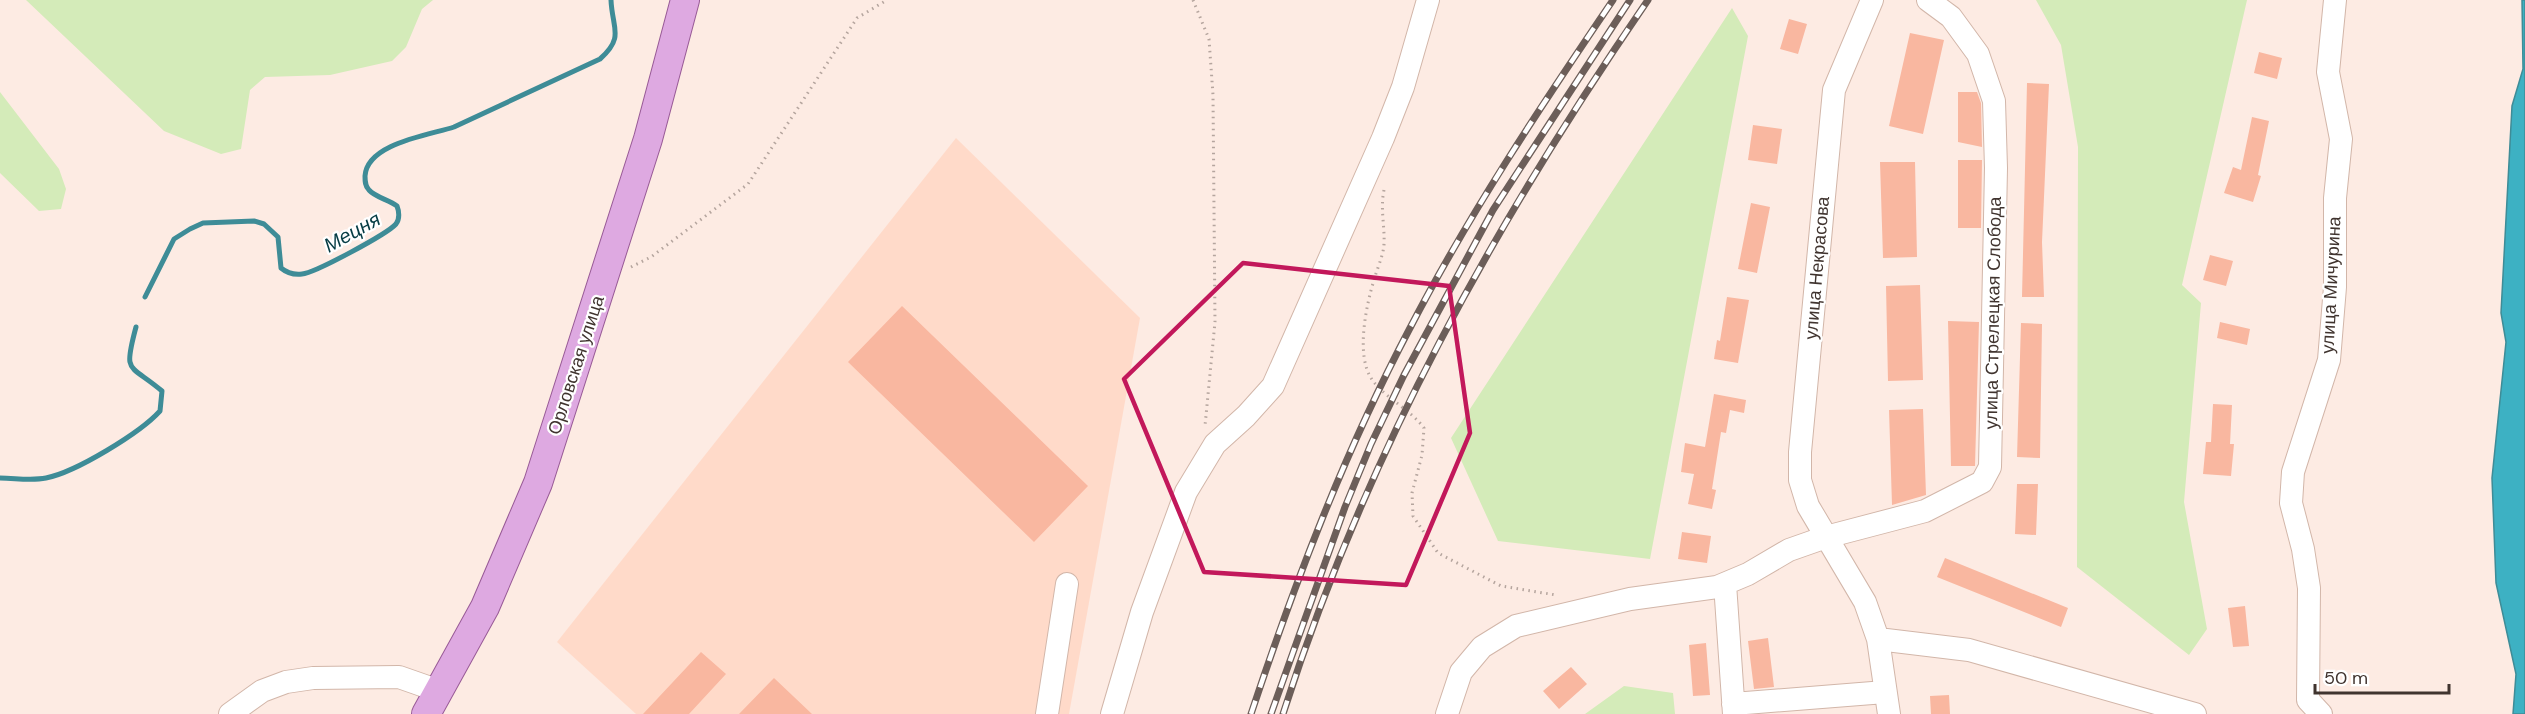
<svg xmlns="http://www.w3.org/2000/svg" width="2525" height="714" font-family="'DM Sans',sans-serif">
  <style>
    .built { fill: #ffdac9 }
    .green { fill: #d4ebb9 }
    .water { fill: #3db1c3; stroke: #3e8c97; stroke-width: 1.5 }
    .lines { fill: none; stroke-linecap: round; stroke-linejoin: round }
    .stream { stroke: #3e8c97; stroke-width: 5 }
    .building { fill: #f9b7a0 }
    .minor-casing { stroke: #d2b6a9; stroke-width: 24 }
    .major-casing { stroke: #985a96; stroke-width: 30 }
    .path { stroke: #b5a59e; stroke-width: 3; stroke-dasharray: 1.5 4.5; stroke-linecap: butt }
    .minor { stroke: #fff; stroke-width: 22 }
    .major { stroke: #dea9e1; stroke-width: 28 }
    .rail-casing { stroke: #6c5e59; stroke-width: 7 }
    .rail { stroke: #fff; stroke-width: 4.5; stroke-dasharray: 14; stroke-linecap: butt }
    .marked { fill: none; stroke: #c2185b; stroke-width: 4.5; stroke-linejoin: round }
    .labels { text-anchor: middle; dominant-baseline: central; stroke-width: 4.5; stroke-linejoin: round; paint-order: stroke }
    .street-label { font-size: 18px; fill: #40342f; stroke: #fff }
    .water-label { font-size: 20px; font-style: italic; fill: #063c44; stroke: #fff }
  </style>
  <rect width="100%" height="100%" fill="#fdebe3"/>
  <!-- built -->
  <path class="built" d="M956 138 1140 318 1069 714H636L557 642Z"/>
  <!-- green -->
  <path class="green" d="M26 0H433L422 9 406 47 392 61 330 75 265 77 250 90 241 149 221 154 164 131Z
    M2036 0H2247L2182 285 2201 303 2184 502 2207 629 2189 655 2077 567 2078 147 2061 45Z
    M1732 8 1748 36 1650 559 1498 541 1451 438Z
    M0 92 59 169 66 189 61 209 39 211 0 173Z
    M1624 686 1673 693 1675 714H1585Z"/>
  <!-- water -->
  <path class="water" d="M2522 0H2525V714H2513L2516 674 2496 583 2492 478 2506 342 2501 313 2512 106 2523 69Z"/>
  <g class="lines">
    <!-- stream -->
    <path class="stream" d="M145 297 174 239 190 229 203 223 254 221 264 224 278 237 281 268C287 273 294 275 302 274 315 273 387 234 396 224 400 219 399 211 397 206 389 200 375 197 369 190 365 186 365 181 365 176 367 143 430 135 454 127L600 59C625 37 612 28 611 0
      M0 478C15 478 31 481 46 478 76 472 140 433 160 411L162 391C129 363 123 375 136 327"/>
  </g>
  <!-- building -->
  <path class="building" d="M1789 19 1807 24 1798 54 1780 49Z
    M1910 33 1944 40 1923 134 1889 126Z
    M2259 52 2282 58 2277 79 2254 73Z
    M2027 83 2049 84 2042 242 2044 297H2022Z
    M1958 92H1977L1981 103 1982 147 1958 142Z
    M2252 117 2269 121 2258 175 2261 176 2253 202 2224 193 2233 167 2241 170Z
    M1753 125 1782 129 1777 164 1748 160Z
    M1958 160H1982L1981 228H1958Z
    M1880 162H1915L1917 257 1883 258Z
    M1751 203 1770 207 1757 273 1738 269Z
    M2210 255 2233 261 2226 286 2203 280Z
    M1920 285 1923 380 1888 381 1886 286Z
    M1727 297 1749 300 1738 363 1714 359 1717 340 1720 341Z
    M902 306 1088 486 1034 542 848 362Z
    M1948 321 1979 322 1975 466H1951Z
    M2220 322 2250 329 2247 345 2217 338Z
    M2021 323 2042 324 2040 458 2017 457Z
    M1714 394 1746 400 1744 413 1730 410 1726 433 1721 432 1712 489 1716 490 1712 509 1688 504 1694 474 1681 472 1685 443 1705 447Z
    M2213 404 2232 405 2230 444H2234L2231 476 2203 474 2206 442H2211Z
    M1923 409 1926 495 1892 505 1889 410Z
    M2017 484H2038L2036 535 2015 534Z
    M1682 532 1711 536 1707 563 1678 559Z
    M1945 558 2068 608 2061 627 1937 577Z
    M2245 606 2249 646 2233 647 2228 608Z
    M1768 638 1774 687 1754 689 1748 641Z
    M1706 643 1710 695 1693 696 1689 645Z
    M701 652 726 674 689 714H643Z
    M1571 667 1587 684 1559 709 1543 691Z
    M774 678 812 714H739Z
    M1949 695 1950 714H1931L1930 696Z"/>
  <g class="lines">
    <!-- minor casing -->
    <g class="minor-casing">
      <path id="minor" d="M1872 0 1834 90 1800 452V480L1808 506 1865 602 1878 639 1889 714
        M1725 584 1734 714
        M1878 639 1969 650 2195 714
        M1733 704 1885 692
        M230 714 262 691 286 682 313 678 399 677 439 691
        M1047 714 1067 584
        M1112 714 1142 612 1186 492 1215 444 1246 416 1273 386 1383 138 1403 87 1428 0
        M1447 714 1461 672 1482 647 1516 626 1630 599 1717 587 1748 574 1789 550 1826 537 1925 511 1982 482 1990 467 1996 168 1994 101 1978 54 1951 17 1928 0
        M2321 714 2308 700 2309 588 2303 549 2291 503 2293 472 2329 360 2335 287V198L2341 139 2328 72 2335 0"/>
    </g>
    <!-- major casing -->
    <g class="major-casing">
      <path id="major" d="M426 714 485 607 538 483 648 139 685 0"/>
    </g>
    <!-- path -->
    <path class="path" d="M1193 0 1209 39 1213 95 1215 322 1205 426
      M1384 190C1380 209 1385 226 1384 245 1383 256 1377 269 1374 280 1366 306 1356 354 1371 378 1382 396 1410 409 1424 428L1422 455 1412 493 1413 516 1438 553 1501 586 1556 595
      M631 267 651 257 748 184 857 18 887 0"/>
    <!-- minor -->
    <use href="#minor" class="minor"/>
    <!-- major -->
    <use href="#major" class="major"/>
    <!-- rail casing -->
    <g class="rail-casing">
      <path id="rail" d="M1251 714C1295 582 1345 451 1410 328 1469 214 1541 106 1613 0
        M1271 714 1345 507 1371 444 1404 375 1493 210 1630 0
        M1283 714C1366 454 1494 224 1648 0"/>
    </g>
    <!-- rail -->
    <use href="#rail" class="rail"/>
  </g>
  <!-- marked area -->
  <path class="marked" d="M1243 263 1449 286 1470 433 1406 585 1204 572 1124 379Z"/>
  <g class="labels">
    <!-- street labels -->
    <g class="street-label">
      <text transform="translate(1817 268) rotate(-85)">улица Некрасова</text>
      <text transform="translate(2331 285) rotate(-87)">улица Мичурина</text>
      <text transform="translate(1993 313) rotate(-89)">улица Стрелецкая Слобода</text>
      <text transform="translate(576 365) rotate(-72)">Орловская улица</text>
    </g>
    <!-- water labels -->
    <g class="water-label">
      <text transform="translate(352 232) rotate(-29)">Мецня</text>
    </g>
  </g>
  <!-- scale -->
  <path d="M2315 684v9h134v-9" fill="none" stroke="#40342f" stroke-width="3"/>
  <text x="2324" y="684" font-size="18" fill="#40342f" stroke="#ffffff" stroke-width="4.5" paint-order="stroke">50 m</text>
</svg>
